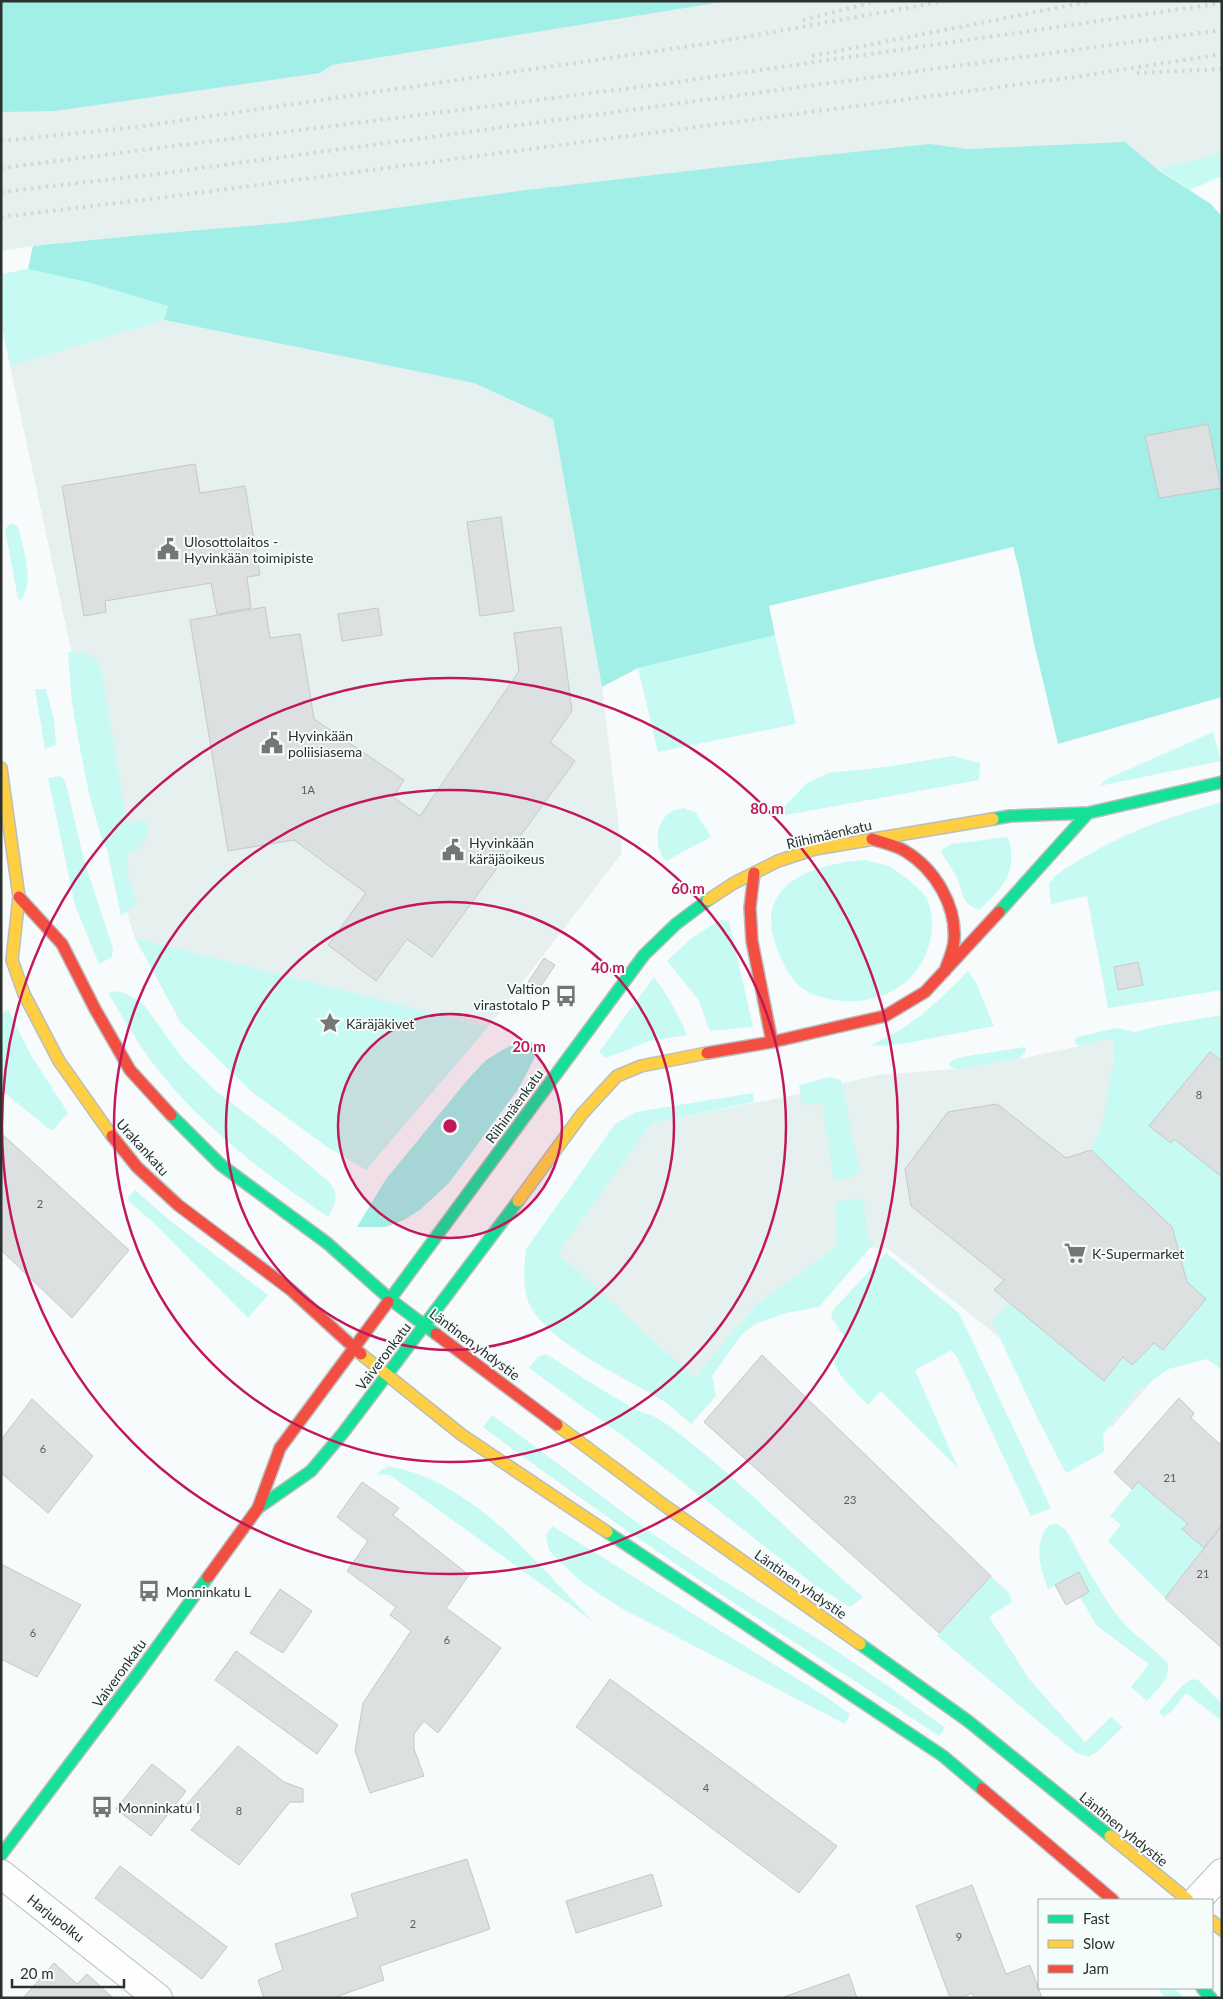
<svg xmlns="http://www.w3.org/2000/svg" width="1223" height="1999" font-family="Lato,sans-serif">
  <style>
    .built { fill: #e5f0ef }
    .green { fill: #c6faf3 }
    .forest { fill: #a2efe8 }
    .building { fill: #dde0e0; stroke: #c6c8c8 }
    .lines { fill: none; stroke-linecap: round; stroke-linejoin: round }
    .street-casing { stroke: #babdbd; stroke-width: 30 }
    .fast-casing { stroke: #babdbd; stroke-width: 14 }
    .slow-casing { stroke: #babdbd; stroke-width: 14 }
    .jam-casing { stroke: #babdbd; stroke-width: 14 }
    .street { stroke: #fefefe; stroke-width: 28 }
    .fast { stroke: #16e098; stroke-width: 11 }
    .slow { stroke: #ffcf43; stroke-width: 11 }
    .jam { stroke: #f24e42; stroke-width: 11 }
    .rail { stroke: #d6d6d6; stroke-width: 4; stroke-dasharray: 2.5 5; stroke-linecap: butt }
    .ring { fill: none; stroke: #c2185b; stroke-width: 2.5 }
    .labels { text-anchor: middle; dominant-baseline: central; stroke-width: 4; stroke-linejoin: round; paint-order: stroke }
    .number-label { font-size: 11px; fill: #585c5b }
    .poi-label { font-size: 14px; fill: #2c302f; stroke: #f5fdfc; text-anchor: start }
    .street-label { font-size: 14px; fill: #2c302f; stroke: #f5fdfc }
    .centre { fill: #c2185b; stroke: #f5fdfc; stroke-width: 2.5 }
    .ring-label { font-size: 15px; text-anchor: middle; font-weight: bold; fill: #c2185b; stroke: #f5fdfc; stroke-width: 4; stroke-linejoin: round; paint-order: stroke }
  </style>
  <rect width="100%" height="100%" fill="#f7fbfb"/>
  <!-- built -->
  <path class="built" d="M253 1H1222V153L1158 169 33 246 1 251V55Z
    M164 320 474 383 553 419 602 687 622 853 488 1027 135 938 129 919 10 366Z
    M1112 1039 1120 1143 1222 1301 1112 1427 887 1248 837 1246 758 1303 694 1379 558 1253 652 1123 800 1094 877 1075 956 1069 1020 1059Z"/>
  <!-- green -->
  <path class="green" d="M1222 153V176L1190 190 1158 169Z
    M28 269 87 282 168 306 164 320 10 366 1 321V274Z
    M10 524H14L18 527C23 548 35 581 21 600L18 599 5 529Z
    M775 635 796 724 658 752 638 668Z
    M68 652 87 654 100 662 127 824 142 821 147 823C150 843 141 845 127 856L129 882 137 903 121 916 107 849 102 840 90 798 78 738 72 703Z
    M35 689H46L54 720 56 745 45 749Z
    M1213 732 1221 761 1099 786 1107 779Z
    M953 756 980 763 979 780 780 816 778 813 807 783 828 773 886 767Z
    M59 776 63 778 66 784 84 860 113 949 112 957 99 964 75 905 48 778Z
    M1222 802V990L1108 1008 1087 896 1051 904 1049 884 1055 876C1109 838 1159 820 1222 802Z
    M684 808 696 813 711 837 666 861C653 847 655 821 672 811 675 809 680 809 684 808Z
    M1008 837C1018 873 1004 886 979 910 961 903 964 894 957 878 952 868 945 860 941 850L952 844Z
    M864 860C871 862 879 863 886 865 896 869 923 890 927 899 932 909 933 926 931 936 923 983 881 1007 835 1000 810 996 797 989 785 966 745 892 798 866 864 860Z
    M720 920 729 921 753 1027 710 1031 698 999 667 961 693 937Z
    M135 938 488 1027 366 1170 326 1146 252 1092 181 1023Z
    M968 971 976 983 994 1026 907 1043 880 1046 871 1045C912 1027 937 1003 968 971Z
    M654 977C668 996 678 1013 687 1035L650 1041 606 1058 599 1052Z
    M117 991 131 996 144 1005 184 1060 217 1092 276 1137 328 1181C340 1195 336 1202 328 1217 268 1176 209 1132 163 1076 142 1051 125 1021 108 993Z
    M8 1010 31 1055 68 1113 52 1131 1 1090V1014Z
    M1222 1015V1061L1210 1052 1149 1126 1171 1143 1174 1139 1222 1177V1370L1207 1359 1168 1369 1138 1391 1103 1434 1104 1452 1066 1473 1038 1419 992 1321 1010 1303 1104 1381 1123 1357 1132 1365 1154 1343 1163 1350 1206 1300 1187 1282 1172 1227 1091 1150 1101 1130 1114 1059 1112 1039 1080 1046 1076 1044 1075 1040 1077 1037 1116 1028 1135 1032 1158 1026Z
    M1025 1047 1026 1051 1019 1059 956 1069 951 1067 949 1064 953 1060 962 1057Z
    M830 1077 841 1080 859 1169 854 1177 834 1181 822 1102 802 1105 799 1085Z
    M753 1093 754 1102 652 1123 558 1253 694 1378 758 1303 837 1246 835 1202 863 1198 868 1239 874 1243 819 1307 786 1313 755 1324 743 1333 712 1376 716 1396 691 1424C682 1416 672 1407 662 1400 626 1378 540 1340 527 1298 523 1282 524 1265 526 1249L615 1124 636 1112Z
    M135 1190 173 1223 268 1295 248 1318 152 1221 129 1202 128 1197Z
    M886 1253 959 1313 1051 1508 1031 1516 958 1359 952 1350 915 1370 958 1468 881 1391 868 1405C856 1391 832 1373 833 1353L846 1340 831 1317 834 1309Z
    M546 1354C574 1372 602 1390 631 1407 641 1413 655 1415 665 1423 736 1475 796 1540 863 1597L850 1607 813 1584 622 1435 529 1368 538 1357Z
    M492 1415 650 1532 708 1571 829 1646 888 1686 945 1728 939 1736C887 1701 833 1667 780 1633 679 1567 579 1499 483 1427Z
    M388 1466C476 1482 534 1562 594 1622L390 1475 376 1474Z
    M1138 1482 1188 1524 1183 1529 1204 1548 1165 1598 1108 1541 1121 1525 1110 1516Z
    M1057 1524 1066 1530 1089 1572 1113 1610 1126 1626 1167 1662C1172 1678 1157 1689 1147 1701L1131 1687 1149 1664 1097 1626 1080 1597 1079 1573 1048 1589C1040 1568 1033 1543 1049 1525Z
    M552 1526 826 1697 850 1714 845 1724 621 1608 583 1583 556 1558 549 1550 546 1536Z
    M991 1576 1009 1593 1012 1602 989 1617 1030 1680 1085 1742 1111 1717 1123 1727 1098 1751 1088 1757 1075 1752 937 1636Z
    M1191 1679 1198 1680 1222 1704V1721L1186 1693 1173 1710 1164 1717 1159 1712 1182 1686Z
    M1157 1988H1174L1184 1998H1166Z"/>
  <!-- forest -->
  <path class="forest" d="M1 1H728L332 65 320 73 55 111 1 112Z
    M1125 142 1158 170 1211 204 1222 217V697L1058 744 1033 639 1019 569 1013 547 769 606 775 635 638 668 602 687 553 419 474 383 164 320 168 306 87 282 28 269 33 246 143 235 293 222 519 191 797 158 930 144 967 149Z
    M521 1042H533L541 1045 519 1088 449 1183 421 1209 404 1220 386 1227H357L386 1179 469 1078 486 1060 506 1048Z"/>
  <!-- building -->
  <path class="building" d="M1208 424 1221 488 1159 498 1145 436Z
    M195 464 200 493 245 486 260 575 247 577 251 608 217 614 211 583 105 601 106 612 84 616 62 486Z
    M501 517 514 611 480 616 467 522Z
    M265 607 270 638 300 634 314 719 404 780 393 797 420 816 519 671 514 633 561 627 572 711 550 742 575 761 432 957 407 939 376 981 328 945 366 893 294 840 228 851 190 620Z
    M378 608 382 635 342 641 338 614Z
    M544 958 555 965 539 989 528 982Z
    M1138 962 1143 985 1118 990 1114 967Z
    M1210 1052 1222 1061V1177L1174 1139 1171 1143 1149 1126Z
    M997 1104 1066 1158 1091 1150 1172 1227 1187 1282 1206 1299 1163 1350 1154 1343 1132 1365 1123 1357 1104 1381 994 1290 1004 1280 911 1206 905 1169 948 1112Z
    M1 1133 129 1250 72 1318 1 1250Z
    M762 1355 991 1576 939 1633 704 1422Z
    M1179 1398 1194 1413 1191 1418 1222 1446V1525L1204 1548 1182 1529 1188 1524 1138 1482 1132 1489 1114 1472Z
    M32 1399 93 1456 48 1513 1 1473V1440Z
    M362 1482 399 1508 393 1515 469 1575 446 1608 501 1648 438 1733 424 1721 414 1734V1749L424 1776 370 1793 355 1751 363 1703 411 1631 390 1615 396 1607 347 1571 368 1541 337 1517Z
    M1222 1525V1648L1165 1598Z
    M1 1564 81 1605 37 1677 1 1659Z
    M1079 1572 1089 1592 1066 1605 1055 1585Z
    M280 1589 312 1611 283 1653 250 1633Z
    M236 1651 338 1725 317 1754 215 1680Z
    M610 1679 837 1846 799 1893 576 1727Z
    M238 1746 284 1782 303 1789V1802H290L239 1865 191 1830 202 1817 187 1804Z
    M152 1764 186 1791 151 1836 116 1809Z
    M467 1859 490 1929 380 1966 384 1980 333 1998H264L258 1980 283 1970 275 1944 358 1917 351 1894Z
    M120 1866 227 1947 202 1979 95 1898Z
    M652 1874 662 1906 576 1933 566 1901Z
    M972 1885 1006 1974 1030 1965 1042 1998H974L972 1993 961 1998H950L916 1906Z
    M54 1963 77 1984 87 1974 113 1998H23Z
    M849 1974 857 1998H781Z"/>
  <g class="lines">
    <!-- street casing -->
    <g class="street-casing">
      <path id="street" d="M1 1874 158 1998
        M1197 1900 1222 1873"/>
    </g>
    <!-- fast casing -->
    <g class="fast-casing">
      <path id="fast" d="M993 819 1010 816 1088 813 1222 782
        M999 912 1088 813
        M171 1115 221 1165 327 1243 391 1300 436 1334
        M388 1302 644 955 676 924 708 900
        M258 1508 311 1471 343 1433 518 1201
        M607 1532 943 1756 982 1789
        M860 1644 968 1721 1110 1836
        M1 1855 136 1676 208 1577
        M1202 1988 1211 1998"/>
    </g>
    <!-- slow casing -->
    <g class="slow-casing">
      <path id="slow" d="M1 768 19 897 12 960 24 994 59 1061 112 1136
        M708 900 734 883 778 861 815 849 993 819
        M518 1201 582 1114 617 1076 641 1066 707 1053
        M361 1354 462 1435 607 1532
        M557 1425 668 1508 860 1644
        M1110 1836 1188 1900
        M1212 1921 1222 1930"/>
    </g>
    <!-- jam casing -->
    <g class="jam-casing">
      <path id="jam" d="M872 839C883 843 895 845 905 851 935 869 957 906 954 941 953 952 948 961 945 971
        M754 873 750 908 752 941 772 1042
        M19 897 62 944 95 1009 130 1070 171 1115
        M707 1053 772 1042 885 1016 925 992 999 912
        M112 1136 137 1167 178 1205 291 1290 361 1354
        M436 1334 557 1425
        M208 1577 258 1508 280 1448 388 1302
        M982 1789 1113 1900"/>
    </g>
    <!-- street -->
    <use href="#street" class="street"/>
    <!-- fast -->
    <use href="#fast" class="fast"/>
    <!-- slow -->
    <use href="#slow" class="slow"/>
    <!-- jam -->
    <use href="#jam" class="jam"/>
    <!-- rail -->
    <path class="rail" d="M803 20 878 1
      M812 56 1092 1
      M1137 73 1222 69
      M1 141 136 127 718 42 946 1
      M1 168 671 83 1222 3
      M1 192 157 174 1222 30
      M1 217 167 197 1075 77 1222 54"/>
  </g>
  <!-- distance rings -->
  <circle cx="450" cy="1126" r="112" fill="#c2185b" fill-opacity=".12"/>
  <g class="ring">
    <circle cx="450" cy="1126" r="112"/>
    <circle cx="450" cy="1126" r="224"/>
    <circle cx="450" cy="1126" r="336"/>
    <circle cx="450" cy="1126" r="448"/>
  </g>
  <!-- icons -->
  <defs>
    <g id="civic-bare" transform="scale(1.725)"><path d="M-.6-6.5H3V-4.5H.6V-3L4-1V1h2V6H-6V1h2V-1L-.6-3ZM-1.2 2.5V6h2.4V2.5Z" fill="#737776" stroke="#f5fdfc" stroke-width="2.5" paint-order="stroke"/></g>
    <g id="bus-bare" transform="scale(1.725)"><path d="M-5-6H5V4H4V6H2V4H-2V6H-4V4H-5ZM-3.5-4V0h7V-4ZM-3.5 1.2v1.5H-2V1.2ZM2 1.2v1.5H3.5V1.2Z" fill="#737776" stroke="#f5fdfc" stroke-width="2.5" paint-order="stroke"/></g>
    <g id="sight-bare" transform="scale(1.725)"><path d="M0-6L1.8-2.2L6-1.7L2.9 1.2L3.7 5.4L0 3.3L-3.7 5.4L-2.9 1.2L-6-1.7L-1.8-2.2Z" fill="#737776" stroke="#f5fdfc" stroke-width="2.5" paint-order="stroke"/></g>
    <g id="supermarket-bare" transform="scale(1.725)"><path d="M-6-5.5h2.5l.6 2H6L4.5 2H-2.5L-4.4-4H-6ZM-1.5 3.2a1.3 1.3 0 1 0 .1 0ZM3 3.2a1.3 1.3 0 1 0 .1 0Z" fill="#737776" stroke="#f5fdfc" stroke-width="2.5" paint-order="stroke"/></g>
  </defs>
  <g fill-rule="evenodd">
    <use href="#civic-bare" x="168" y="549"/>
    <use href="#civic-bare" x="272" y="743"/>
    <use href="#civic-bare" x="453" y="850"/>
    <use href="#bus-bare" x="566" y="996"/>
    <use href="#sight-bare" x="330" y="1023"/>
    <use href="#supermarket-bare" x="1075" y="1253"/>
    <use href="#bus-bare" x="149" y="1591"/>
    <use href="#bus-bare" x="102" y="1807"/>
  </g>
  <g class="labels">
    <!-- number labels -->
    <g class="number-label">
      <text x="308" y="789">1A</text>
      <text x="1199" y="1094">8</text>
      <text x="40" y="1203">2</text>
      <text x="43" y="1448">6</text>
      <text x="1170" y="1477">21</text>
      <text x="850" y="1499">23</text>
      <text x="1203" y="1573">21</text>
      <text x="33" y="1632">6</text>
      <text x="447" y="1639">6</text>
      <text x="706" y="1787">4</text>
      <text x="239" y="1810">8</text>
      <text x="413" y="1923">2</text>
      <text x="959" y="1936">9</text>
    </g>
    <!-- poi labels -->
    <g class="poi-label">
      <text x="184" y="541">Ulosottolaitos -<tspan x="184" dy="16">Hyvinkään toimipiste</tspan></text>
      <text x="288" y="735">Hyvinkään<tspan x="288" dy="16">poliisiasema</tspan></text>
      <text x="469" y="842">Hyvinkään<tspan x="469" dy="16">käräjäoikeus</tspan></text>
      <text x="550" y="988" text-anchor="end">Valtion<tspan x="550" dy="16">virastotalo P</tspan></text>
      <text x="346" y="1023">Käräjäkivet</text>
      <text x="1092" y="1253">K-Supermarket</text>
      <text x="166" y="1591">Monninkatu L</text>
      <text x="118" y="1807">Monninkatu I</text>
    </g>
    <!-- street labels -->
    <g class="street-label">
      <text transform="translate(829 834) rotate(-13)">Riihimäenkatu</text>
      <text transform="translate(514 1106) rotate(-54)">Riihimäenkatu</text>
      <text transform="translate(143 1147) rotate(48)">Urakankatu</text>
      <text transform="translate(475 1344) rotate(37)">Läntinen yhdystie</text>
      <text transform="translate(383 1356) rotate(-53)">Vaiveronkatu</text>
      <text transform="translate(801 1584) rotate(35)">Läntinen yhdystie</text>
      <text transform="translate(119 1673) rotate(-54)">Vaiveronkatu</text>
      <text transform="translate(1124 1829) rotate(39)">Läntinen yhdystie</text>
      <text transform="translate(56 1918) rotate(38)">Harjupolku</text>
    </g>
  </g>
  <circle cx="450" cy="1126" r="8" class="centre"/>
  <g class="ring-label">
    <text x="767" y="814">80 m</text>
    <text x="688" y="894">60 m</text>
    <text x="608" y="973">40 m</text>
    <text x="529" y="1052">20 m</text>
  </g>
  <!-- border -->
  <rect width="1223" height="1999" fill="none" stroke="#2c302f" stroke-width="5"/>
  <!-- legend -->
  <rect x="1038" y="1899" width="175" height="90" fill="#f5fdfc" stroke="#a5abaa"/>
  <rect x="1048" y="1915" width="25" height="8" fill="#16e098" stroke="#a5abaa"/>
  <text x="1083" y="1924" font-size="15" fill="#2c302f">Fast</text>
  <rect x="1048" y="1940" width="25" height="8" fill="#ffcf43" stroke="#a5abaa"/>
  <text x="1083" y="1949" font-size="15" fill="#2c302f">Slow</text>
  <rect x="1048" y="1965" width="25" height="8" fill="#f24e42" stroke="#a5abaa"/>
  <text x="1083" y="1974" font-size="15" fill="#2c302f">Jam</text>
  <!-- scale -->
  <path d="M12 1979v8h112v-8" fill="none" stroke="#2c302f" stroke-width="2.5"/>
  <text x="20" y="1979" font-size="15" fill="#2c302f" stroke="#f5fdfc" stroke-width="4" paint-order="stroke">20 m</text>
</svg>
